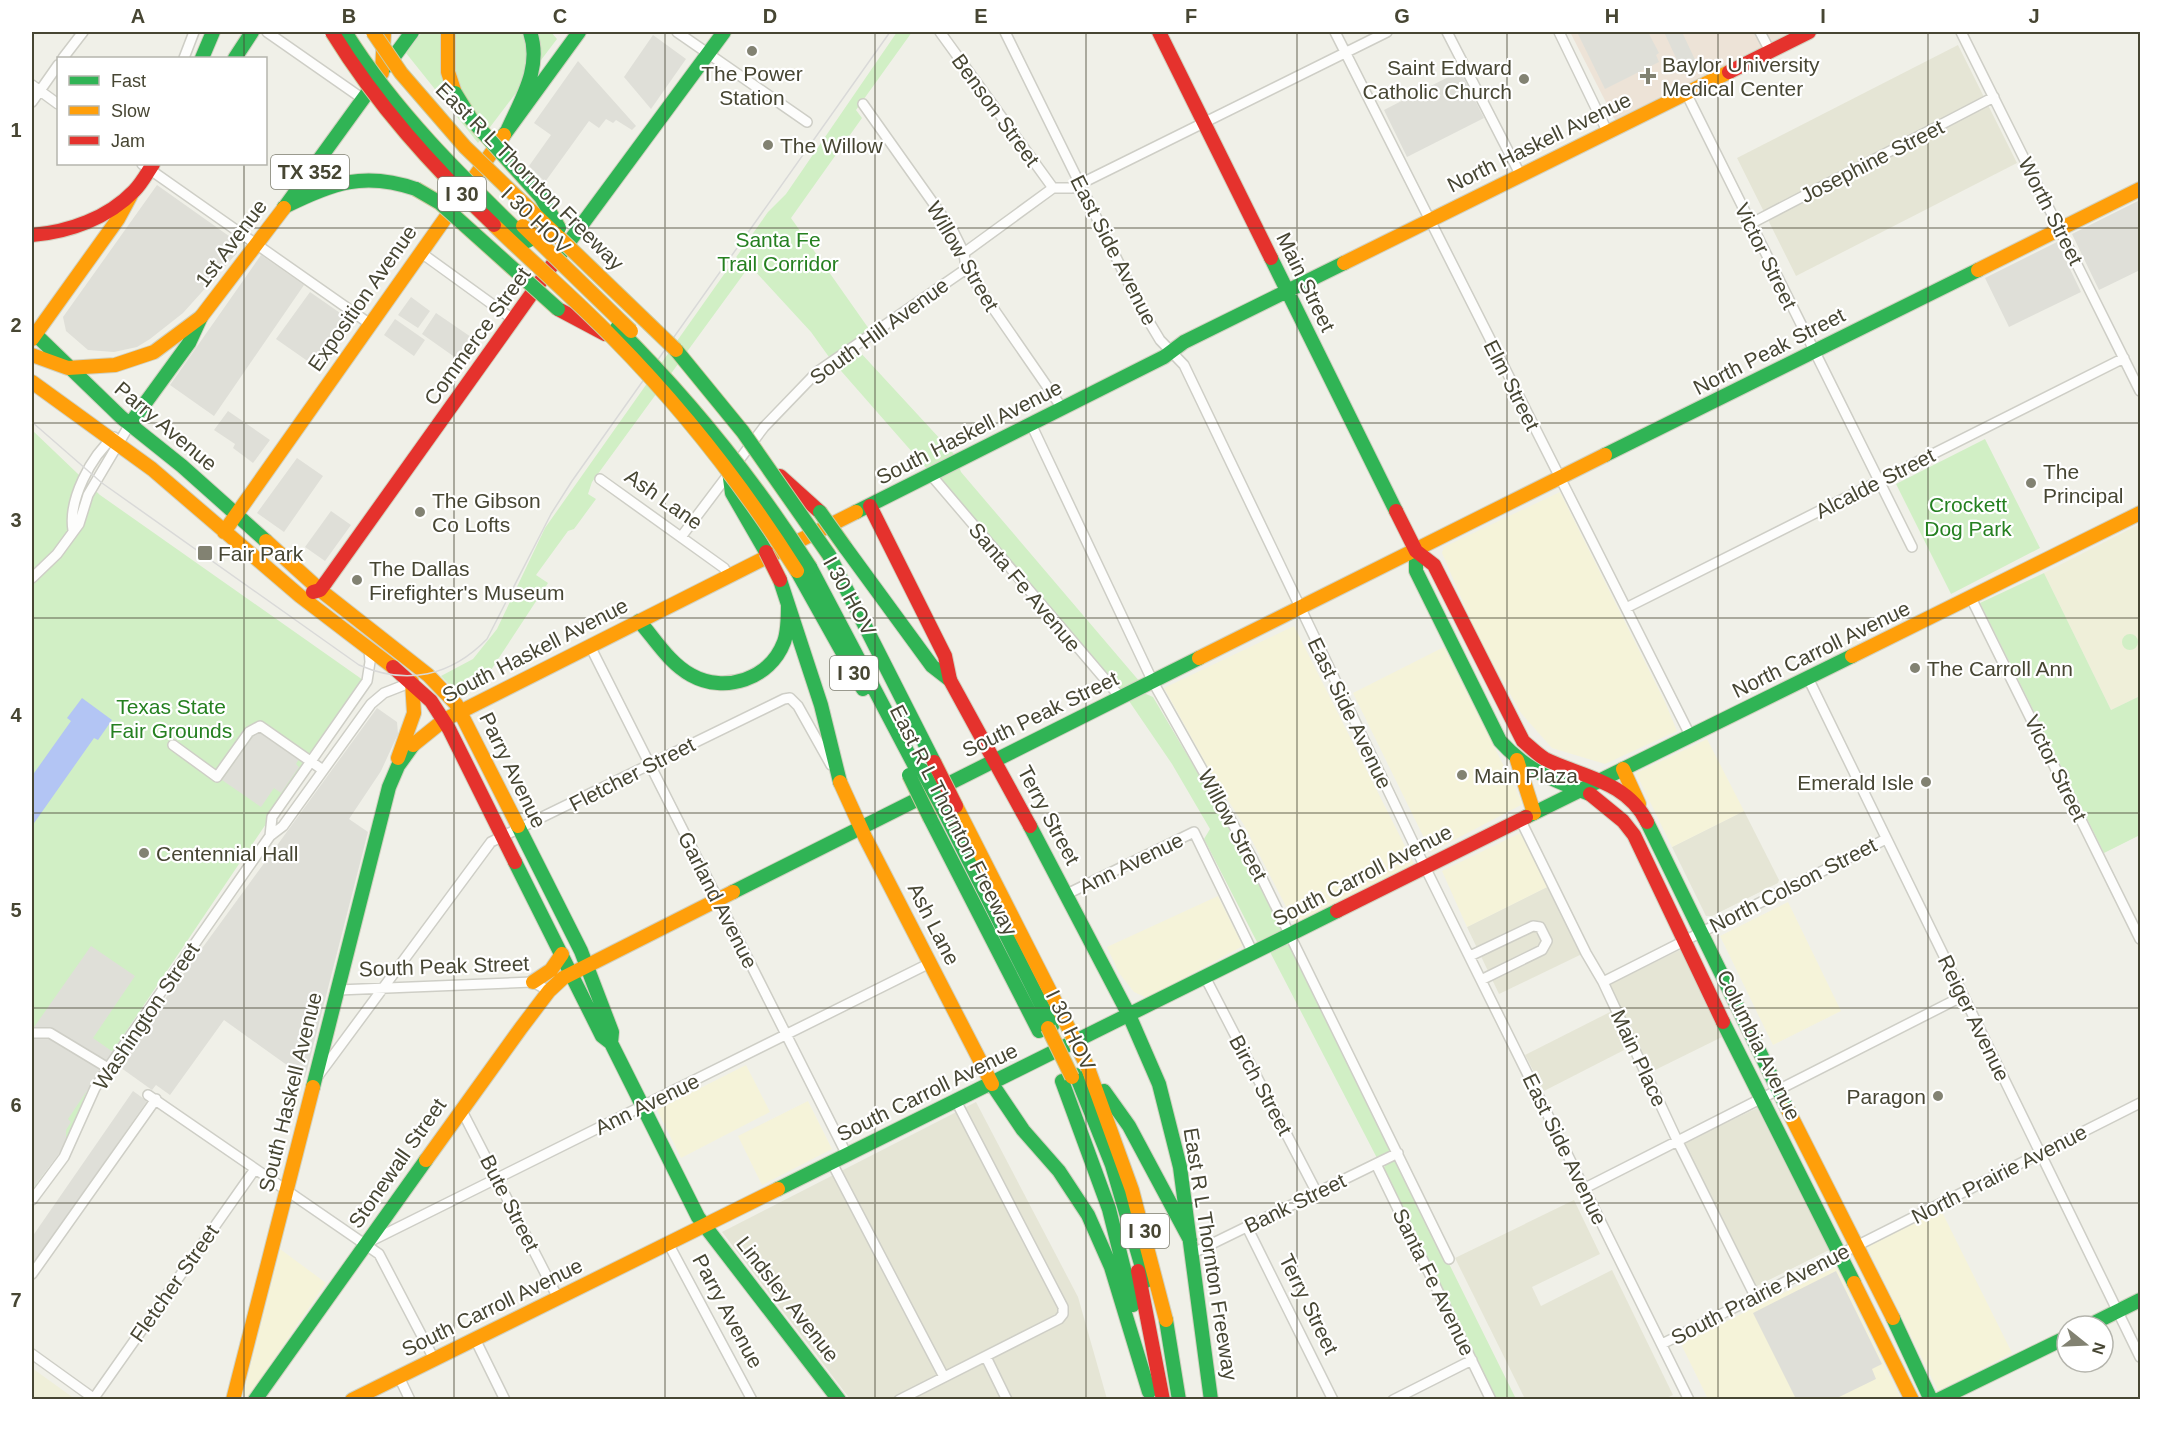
<svg xmlns="http://www.w3.org/2000/svg" width="2172" height="1431" font-family="Arial,sans-serif">
  <style>
    .residential { fill: #e5e5d5 }
    .commercial { fill: #f5f3d9 }
    .education { fill: #efefd9 }
    .medical { fill: #ede3d7 }
    .green { fill: #d1efc5 }
    .parking { fill: #dfdfd8 }
    .water { fill: #b3c5f4 }
    .lines { fill: none; stroke-linecap: round; stroke-linejoin: round }
    .street-casing { stroke: #cecec6; stroke-width: 12 }
    .fast-casing { stroke: #d1d1c0; stroke-width: 16 }
    .slow-casing { stroke: #d1d1c0; stroke-width: 16 }
    .jam-casing { stroke: #d1d1c0; stroke-width: 16 }
    .street { stroke: #fdfdfc; stroke-width: 9 }
    .fast { stroke: #30b455; stroke-width: 14 }
    .slow { stroke: #ff9f0a; stroke-width: 14 }
    .jam { stroke: #e5322d; stroke-width: 14 }
    .tram { stroke: #d9d9d8; stroke-width: 1.5 }
    .fast-bridge-casing { stroke: #cbcaa0; stroke-width: 16; stroke-linecap: butt }
    .slow-bridge-casing { stroke: #cbcaa0; stroke-width: 16; stroke-linecap: butt }
    .jam-bridge-casing { stroke: #cbcaa0; stroke-width: 16; stroke-linecap: butt }
    .fast-bridge { stroke: #30b455; stroke-width: 14 }
    .slow-bridge { stroke: #ff9f0a; stroke-width: 14 }
    .jam-bridge { stroke: #e5322d; stroke-width: 14 }
    .grid { fill: none; stroke: #474633; stroke-width: 1.5; stroke-opacity: 0.55 }
    .poi-dot { fill: #828272; stroke: #fff; stroke-width: 2 }
    .labels { text-anchor: middle; dominant-baseline: central; stroke-width: 4.5; stroke-linejoin: round; paint-order: stroke }
    .shield { fill: #fff; stroke: #7e7e70; stroke-width: 1.5 }
    .shield-label { font-size: 20px; font-weight: bold; fill: #474633 }
    .poi-label { font-size: 21px; fill: #474633; stroke: #fff; text-anchor: start }
    .street-label { font-size: 21px; fill: #474633; stroke: #fff }
    .park-label { font-size: 21px; fill: #258020; stroke: #fff }
    .neatline { fill: none; stroke: #474633; stroke-width: 2 }
    .grid-label { font-size: 20px; text-anchor: middle; font-weight: bold; fill: #474633 }
  </style>
  <rect width="100%" height="100%" fill="#f0f0e8"/>
  <!-- residential -->
  <path class="residential" d="M1958 45 2017 163 1796 276 1737 158Z
    M1744 811 1779 880 1778 883 1712 916H1706L1672 847Z
    M1549 886 1582 954 1499 994 1467 927Z
    M1680 950 1722 1037 1651 1072 1608 985Z
    M1612 1011 1630 1047 1544 1091 1525 1055Z
    M976 1102 1078 1297 1107 1399H850L722 1232Z
    M1757 1108 1829 1250 1755 1287 1684 1143Z
    M1574 1200 1600 1254 1532 1287 1541 1306 1612 1270 1673 1395 1664 1399H1525L1455 1258Z"/>
  <!-- commercial -->
  <path class="commercial" d="M1560 492 1665 702 1677 731 1605 764 1552 748 1521 713 1478 637 1442 553 1444 547Z
    M1294 626 1414 864 1295 924 1244 825 1215 780 1164 688Z
    M1444 647 1523 804 1431 852 1353 693Z
    M1707 739 1744 811 1672 847 1636 773Z
    M1520 833 1549 886 1467 927 1442 871Z
    M1218 896 1243 946 1147 998 1134 992 1119 973 1107 947Z
    M1788 902 1841 1011 1773 1045 1720 936Z
    M746 1065 770 1112 681 1158 657 1110Z
    M808 1101 832 1149 762 1185 738 1136Z
    M1941 1210 2012 1353 1938 1391 1867 1247Z
    M280 1249 326 1283 248 1397 243 1395Z
    M1836 1267 1901 1399H1708L1681 1344Z"/>
  <!-- education -->
  <path class="education" d="M2140 524V696L2111 710 2044 573Z
    M32 1368 75 1399H32Z"/>
  <!-- medical -->
  <path class="medical" d="M1570 32H1791L1615 120Z"/>
  <!-- green -->
  <path class="green" d="M422 32H551L557 39 478 143 406 53Z
    M897 32H912L856 110 862 118 791 218 869 329 848 346 855 353 859 351 954 454 961 472 1140 682 1139 691 1153 697 1231 829 1281 928V932L1274 937 1284 945H1291L1390 1145C1388 1155 1395 1160 1401 1167L1516 1399H1495L1383 1169 1385 1166 1382 1158H1377L1270 952 1274 950 1257 942 1204 839 1210 829 1172 764 1129 701 1135 697 1127 688 1119 689 940 479 941 476 927 469 835 364 846 359 840 352 829 357 811 332 754 270 748 268 592 482 588 494 596 499 574 529 568 531 536 575 548 583 491 670 469 677V695L461 697 441 676 473 659 497 629 545 528 768 212 786 194Z
    M32 430 100 495 363 680 88 1088 69 1137 32 1190Z
    M1985 439 2040 548 1951 594 1896 484Z
    M2044 573 2111 710 2140 696V835L2104 853 1980 603Z
    M2122 642a8 8 0 1 1 16 0a8 8 0 1 1-16 0Z"/>
  <!-- parking -->
  <path class="parking" d="M1577 32H1648L1659 53 1656 55 1659 62 1605 89Z
    M1664 32H1682L1698 66 1683 73Z
    M653 35 686 59 651 109 624 77Z
    M578 61 636 126 632 130 616 120 613 123 606 119 599 128 589 121 545 182 529 166 551 135 534 123Z
    M1460 71 1484 118 1407 157 1384 110Z
    M157 185 236 241 237 253 183 313 150 339 137 347 114 352 88 350 66 331 63 317Z
    M2140 200V270L2099 290 2072 234Z
    M2057 242 2081 292 2009 327 1985 278Z
    M261 255 304 285 214 416 170 385Z
    M310 292 353 322 319 369 276 339Z
    M411 297 430 311 418 328 398 315Z
    M436 313 471 337 456 358 422 334Z
    M395 319 425 340 414 356 384 335Z
    M228 411 270 440 253 463 233 448 235 444 214 430Z
    M297 458 323 476 284 532 257 513Z
    M331 511 351 525 325 561 305 547Z
    M377 708 397 722 398 734 381 771 349 819 368 832 305 1078 224 1020 170 1095 156 1085 152 1090 117 1065Z
    M258 729 299 759 296 764 299 767 281 793 274 788 261 807 222 780Z
    M91 946 135 976 93 1038 113 1052 68 1119 71 1122 66 1130V1142L58 1155 32 1189V1030Z
    M133 1091 147 1101 32 1266V1237Z
    M1836 1271 1882 1364 1872 1369 1876 1379 1835 1399H1796L1753 1313Z"/>
  <!-- water -->
  <path class="water" d="M82 698 112 720 98 740 94 738 32 826V776L71 721 67 718Z"/>
  <g class="lines">
    <!-- street casing -->
    <g class="street-casing">
      <path id="street" d="M267 32 363 99
        M677 32 807 122
        M940 32 1053 188
        M1005 32 1142 310 1160 340 1184 365 1421 859 1689 1400
        M1335 32 1691 737
        M1447 32 1520 174
        M1559 32 1607 131
        M1760 32 1770 51
        M1961 32 2140 391
        M63 58 83 32
        M184 58 194 32
        M32 85 58 104
        M1686 93 1912 547
        M32 102 58 65
        M863 104 953 231 964 253 966 269 1062 408
        M142 164 370 324
        M1750 224 1994 97
        M420 252 514 320
        M964 253 1053 188H1072L1387 32
        M1031 424 1153 682 1252 858 1449 1259
        M931 475 1121 698
        M600 479 724 568 729 576
        M73 530C68 500 91 456 114 437
        M681 537 764 427 817 372 966 269
        M32 578 57 554 79 524 88 495 130 424
        M1971 598 2140 939
        M1626 608 2124 358
        M590 646 847 1155
        M1808 678 2140 1357
        M173 745 217 777 249 732 260 726 323 770
        M1520 819 1586 953 1603 982 1677 1140 1756 1298
        M270 836 272 817 367 681 370 662 369 649
        M1067 894 1194 832 1253 953
        M1470 956 1533 926 1540 927 1547 941 1542 950 1481 980
        M1205 977 1317 1193
        M1603 982 1886 839
        M338 990 533 982 549 991
        M32 1033H50L108 1068
        M318 1076 491 842 784 699 790 698 798 706 831 765
        M148 1095 379 1254 434 1359
        M461 1109 558 1298
        M832 1163 944 1377
        M1376 1164 1491 1400
        M1585 1188 1963 996
        M32 1200 64 1157 95 1088 108 1068 270 836 283 826 371 704 384 693 412 682
        M1247 1227 1333 1400
        M371 1241 930 963
        M668 1243 752 1400
        M1191 1254 1398 1153
        M32 1274 156 1099
        M475 1339 505 1400
        M1662 1344 2140 1103
        M32 1354 96 1400
        M986 1357 1007 1400
        M399 1377 410 1400
        M94 1398 255 1169
        M899 1400 1059 1319 1063 1314V1307L956 1101
        M1393 1400 1472 1360"/>
    </g>
    <!-- fast casing -->
    <g class="fast-casing">
      <path id="fast" d="M202 58 213 32
        M235 58 252 32
        M387 66 412 32
        M508 129C522 98 542 67 530 32
        M504 135 579 32
        M284 207C332 183 364 171 416 189
        M284 208 376 81
        M1271 258 1396 511
        M555 261 724 32
        M32 331 122 418 182 466 266 541
        M130 424 189 343 201 317
        M1605 455 1978 270
        M729 471 732 493 766 552
        M856 512 1164 357 1184 342 1344 263
        M845 547 932 666 950 680
        M1416 551V571L1500 741C1527 771 1553 780 1590 794
        M829 555 934 762
        M810 567 918 772
        M797 571 863 689
        M780 580 821 705 840 782
        M639 621C655 639 669 663 691 675 725 694 770 679 784 642 788 631 788 617 788 605
        M945 813 1052 1026
        M1526 817 1852 656
        M930 818 1039 1031
        M1647 822 1788 1110
        M518 826 581 951 612 1032 611 1043
        M1030 826 1129 1015 1159 1084 1180 1167 1211 1400
        M515 862 602 1036 611 1043 698 1217 839 1400
        M733 892 1199 658
        M1723 1022 1854 1283
        M1076 1075 1112 1165 1146 1281
        M1062 1081 1109 1209 1133 1305
        M992 1084 1023 1130 1059 1171 1088 1215 1111 1267 1149 1392
        M313 1087 389 787 398 766 413 745
        M1104 1091 1129 1126 1190 1240
        M778 1189 1337 911
        M1893 1318 1931 1400
        M1166 1320 1179 1400
        M2088 1326 2140 1300
        M255 1400 426 1160
        M1938 1400 2067 1337"/>
    </g>
    <!-- slow casing -->
    <g class="slow-casing">
      <path id="slow" d="M448 32V72L455 93
        M382 73 384 32
        M1344 263 1729 72
        M1978 270 2140 189
        M32 339 118 219 131 195
        M32 355 68 368 115 365 154 352 201 317 284 208
        M32 382 152 469 300 596 393 667
        M224 532 504 135
        M266 541 320 590 428 675 456 704 518 826
        M1852 656 2140 513
        M1199 658 1605 455
        M413 745 444 720 856 512
        M398 758 414 713 412 682
        M1517 760 1534 813
        M1623 769 1639 804
        M840 782 865 837 992 1084
        M956 806 1064 1019
        M533 982 551 970 562 954
        M1088 1068 1132 1190 1166 1320
        M1788 1110 1893 1318
        M426 1160 521 1028 549 991 563 978 733 892
        M1854 1283 1912 1400
        M233 1400 313 1087
        M352 1400 778 1189"/>
    </g>
    <!-- jam casing -->
    <g class="jam-casing">
      <path id="jam" d="M1159 32 1271 258
        M1729 72 1809 32
        M32 235C69 232 108 218 134 191 142 183 147 173 153 164
        M558 309 605 334
        M780 476 820 512
        M870 506 945 656 950 680 1030 826
        M1396 511 1416 551 1434 565 1523 741C1530 747 1537 754 1545 759 1582 777 1627 781 1647 822
        M313 592 320 590 326 582 555 261
        M393 667 431 701 449 729 515 862
        M1590 794 1623 821 1634 835 1723 1022
        M1337 911 1526 817
        M1138 1271 1163 1400"/>
    </g>
    <!-- street -->
    <use href="#street" class="street"/>
    <!-- fast -->
    <use href="#fast" class="fast"/>
    <!-- slow -->
    <use href="#slow" class="slow"/>
    <!-- jam -->
    <use href="#jam" class="jam"/>
    <!-- tram -->
    <path class="tram" d="M32 422 102 483 359 665C407 686 451 676 487 639L551 514 572 481 890 32"/>
    <!-- fast-bridge casing -->
    <g class="fast-bridge-casing">
      <path id="fast-bridge" d="M345 32C395 112 461 176 528 241
        M455 93 471 119 541 197 559 228
        M416 189 440 203 558 309
        M617 328C691 401 754 480 810 567
        M676 350 743 432 829 555
        M820 512 845 547
        M922 770 945 813
        M909 775 930 818"/>
    </g>
    <!-- slow-bridge casing -->
    <g class="slow-bridge-casing">
      <path id="slow-bridge" d="M373 32 401 73 465 147 676 350
        M494 225C533 263 575 299 613 338 683 409 744 487 797 571
        M523 226 631 331
        M1064 1019 1088 1068
        M1048 1028 1072 1077"/>
    </g>
    <!-- jam-bridge casing -->
    <g class="jam-bridge-casing">
      <path id="jam-bridge" d="M332 32C377 105 432 166 494 225
        M766 552 780 580
        M934 762 956 806"/>
    </g>
    <!-- fast-bridge -->
    <use href="#fast-bridge" class="fast-bridge"/>
    <!-- slow-bridge -->
    <use href="#slow-bridge" class="slow-bridge"/>
    <!-- jam-bridge -->
    <use href="#jam-bridge" class="jam-bridge"/>
  </g>
  <!-- grid -->
  <path class="grid" d="M244 32V58M454 32V1400M665 32V1400M875 32V1400M1086 32V1400M1297 32V1400M1507 32V1400M1718 32V1400M1928 32V1400M244 164V1400M32 228H2140M32 423H2140M32 618H2140M32 813H2140M32 1008H2140M32 1203H2140"/>
  <!-- markers -->
  <g class="poi-dot">
    <circle cx="752" cy="51" r="6"/>
    <path d="M1645 67h6v6h6v6h-6v6h-6v-6h-6v-6h6z"/>
    <circle cx="1524" cy="79" r="6"/>
    <circle cx="768" cy="145" r="6"/>
    <circle cx="2031" cy="483" r="6"/>
    <circle cx="420" cy="512" r="6"/>
    <rect x="197" y="545" width="16" height="16" rx="3"/>
    <circle cx="357" cy="580" r="6"/>
    <circle cx="1915" cy="668" r="6"/>
    <circle cx="1462" cy="775" r="6"/>
    <circle cx="1926" cy="782" r="6"/>
    <circle cx="144" cy="853" r="6"/>
    <circle cx="1938" cy="1096" r="6"/>
  </g>
  <g class="labels">
    <!-- shield labels -->
    <g class="shield">
      <rect x="271" y="155" width="78" height="34" rx="4.5"/>
      <rect x="438" y="177" width="48" height="34" rx="4.5"/>
      <rect x="830" y="656" width="48" height="34" rx="4.5"/>
      <rect x="1121" y="1214" width="48" height="34" rx="4.5"/>
    </g>
    <g class="shield-label">
      <text x="310" y="172">TX 352</text>
      <text x="462" y="194">I 30</text>
      <text x="854" y="673">I 30</text>
      <text x="1145" y="1231">I 30</text>
    </g>
    <!-- poi labels -->
    <g class="poi-label">
      <text x="1662" y="64">Baylor University<tspan x="1662" dy="24">Medical Center</tspan></text>
      <text x="1512" y="67" text-anchor="end">Saint Edward<tspan x="1512" dy="24">Catholic Church</tspan></text>
      <text x="752" y="73" text-anchor="middle">The Power<tspan x="752" dy="24">Station</tspan></text>
      <text x="780" y="145">The Willow</text>
      <text x="2043" y="471">The<tspan x="2043" dy="24">Principal</tspan></text>
      <text x="432" y="500">The Gibson<tspan x="432" dy="24">Co Lofts</tspan></text>
      <text x="218" y="553">Fair Park</text>
      <text x="369" y="568">The Dallas<tspan x="369" dy="24">Firefighter's Museum</tspan></text>
      <text x="1927" y="668">The Carroll Ann</text>
      <text x="1474" y="775">Main Plaza</text>
      <text x="1914" y="782" text-anchor="end">Emerald Isle</text>
      <text x="156" y="853">Centennial Hall</text>
      <text x="1926" y="1096" text-anchor="end">Paragon</text>
    </g>
    <!-- street labels -->
    <g class="street-label">
      <text transform="translate(996 110) rotate(54)">Benson Street</text>
      <text transform="translate(1539 142) rotate(-26)">North Haskell Avenue</text>
      <text transform="translate(1872 161) rotate(-27)">Josephine Street</text>
      <text transform="translate(530 176) rotate(45)">East R L Thornton Freeway</text>
      <text transform="translate(2051 211) rotate(63)">Worth Street</text>
      <text transform="translate(536 220) rotate(44)">I 30 HOV</text>
      <text transform="translate(231 243) rotate(-53)">1st Avenue</text>
      <text transform="translate(1114 250) rotate(63)">East Side Avenue</text>
      <text transform="translate(963 256) rotate(60)">Willow Street</text>
      <text transform="translate(1766 256) rotate(64)">Victor Street</text>
      <text transform="translate(1306 282) rotate(64)">Main Street</text>
      <text transform="translate(362 298) rotate(-55)">Exposition Avenue</text>
      <text transform="translate(879 331) rotate(-36)">South Hill Avenue</text>
      <text transform="translate(477 336) rotate(-54)">Commerce Street</text>
      <text transform="translate(1769 351) rotate(-27)">North Peak Street</text>
      <text transform="translate(1512 385) rotate(63)">Elm Street</text>
      <text transform="translate(166 426) rotate(40)">Parry Avenue</text>
      <text transform="translate(969 432) rotate(-27)">South Haskell Avenue</text>
      <text transform="translate(1875 483) rotate(-27)">Alcalde Street</text>
      <text transform="translate(664 499) rotate(35)">Ash Lane</text>
      <text transform="translate(1025 587) rotate(50)">Santa Fe Avenue</text>
      <text transform="translate(850 596) rotate(61)">I 30 HOV</text>
      <text transform="translate(1821 649) rotate(-26)">North Carroll Avenue</text>
      <text transform="translate(535 650) rotate(-27)">South Haskell Avenue</text>
      <text transform="translate(1350 713) rotate(64)">East Side Avenue</text>
      <text transform="translate(1040 714) rotate(-26)">South Peak Street</text>
      <text transform="translate(2056 768) rotate(64)">Victor Street</text>
      <text transform="translate(513 770) rotate(64)">Parry Avenue</text>
      <text transform="translate(632 774) rotate(-27)">Fletcher Street</text>
      <text transform="translate(1049 815) rotate(62)">Terry Street</text>
      <text transform="translate(954 820) rotate(63)">East R L Thornton Freeway</text>
      <text transform="translate(1233 825) rotate(62)">Willow Street</text>
      <text transform="translate(1131 863) rotate(-26)">Ann Avenue</text>
      <text transform="translate(1362 875) rotate(-27)">South Carroll Avenue</text>
      <text transform="translate(1793 885) rotate(-27)">North Colson Street</text>
      <text transform="translate(718 900) rotate(63)">Garland Avenue</text>
      <text transform="translate(934 924) rotate(63)">Ash Lane</text>
      <text transform="translate(444 966) rotate(-2)">South Peak Street</text>
      <text transform="translate(146 1016) rotate(-56)">Washington Street</text>
      <text transform="translate(1974 1018) rotate(64)">Reiger Avenue</text>
      <text transform="translate(1071 1030) rotate(64)">I 30 HOV</text>
      <text transform="translate(1759 1045) rotate(64)">Columbia Avenue</text>
      <text transform="translate(1639 1058) rotate(65)">Main Place</text>
      <text transform="translate(1261 1085) rotate(62)">Birch Street</text>
      <text transform="translate(290 1092) rotate(-76)">South Haskell Avenue</text>
      <text transform="translate(927 1092) rotate(-26)">South Carroll Avenue</text>
      <text transform="translate(647 1104) rotate(-26)">Ann Avenue</text>
      <text transform="translate(1565 1149) rotate(64)">East Side Avenue</text>
      <text transform="translate(397 1163) rotate(-55)">Stonewall Street</text>
      <text transform="translate(1999 1174) rotate(-27)">North Prairie Avenue</text>
      <text transform="translate(510 1203) rotate(63)">Bute Street</text>
      <text transform="translate(1295 1203) rotate(-26)">Bank Street</text>
      <text transform="translate(1211 1254) rotate(81)">East R L Thornton Freeway</text>
      <text transform="translate(1434 1282) rotate(64)">Santa Fe Avenue</text>
      <text transform="translate(174 1283) rotate(-55)">Fletcher Street</text>
      <text transform="translate(1760 1294) rotate(-27)">South Prairie Avenue</text>
      <text transform="translate(788 1299) rotate(52)">Lindsley Avenue</text>
      <text transform="translate(1309 1304) rotate(64)">Terry Street</text>
      <text transform="translate(492 1307) rotate(-26)">South Carroll Avenue</text>
      <text transform="translate(728 1311) rotate(62)">Parry Avenue</text>
    </g>
    <!-- park labels -->
    <g class="park-label">
      <text x="778" y="239">Santa Fe<tspan x="778" dy="24">Trail Corridor</tspan></text>
      <text x="1968" y="504">Crockett<tspan x="1968" dy="24">Dog Park</tspan></text>
      <text x="171" y="706">Texas State<tspan x="171" dy="24">Fair Grounds</tspan></text>
    </g>
  </g>
  <!-- border -->
  <rect width="2172" height="1431" fill="none" stroke="#ffffff" stroke-width="66"/>
  <!-- legend -->
  <rect x="57" y="57" width="210" height="108" fill="#ffffff" stroke="#b5b5ad" stroke-width="1.5"/>
  <rect x="69" y="76" width="30" height="9" fill="#30b455" stroke="#b5b5ad" stroke-width="1.5"/>
  <text x="111" y="87" font-size="18" fill="#474633">Fast</text>
  <rect x="69" y="106" width="30" height="9" fill="#ff9f0a" stroke="#b5b5ad" stroke-width="1.5"/>
  <text x="111" y="117" font-size="18" fill="#474633">Slow</text>
  <rect x="69" y="136" width="30" height="9" fill="#e5322d" stroke="#b5b5ad" stroke-width="1.5"/>
  <text x="111" y="147" font-size="18" fill="#474633">Jam</text>
  <!-- north arrow -->
  <g transform="translate(2085 1344) rotate(108)"><circle r="28" fill="#ffffff" stroke="#b5b5ad" stroke-width="1.5"/>
  <path d="M0-4.5L10 22L0 15L-10 22Z" fill="#828272"/>
  <text y="-9" font-size="16" font-weight="bold" text-anchor="middle" fill="#474633">N</text>
  </g>
  <rect x="33" y="33" width="2106" height="1365" class="neatline"/>
  <g class="grid-label">
    <text x="138" y="23">A</text>
    <text x="349" y="23">B</text>
    <text x="560" y="23">C</text>
    <text x="770" y="23">D</text>
    <text x="981" y="23">E</text>
    <text x="1191" y="23">F</text>
    <text x="1402" y="23">G</text>
    <text x="1612" y="23">H</text>
    <text x="1823" y="23">I</text>
    <text x="2034" y="23">J</text>
    <text x="16" y="137">1</text>
    <text x="16" y="332">2</text>
    <text x="16" y="527">3</text>
    <text x="16" y="722">4</text>
    <text x="16" y="917">5</text>
    <text x="16" y="1112">6</text>
    <text x="16" y="1307">7</text>
  </g>
</svg>
